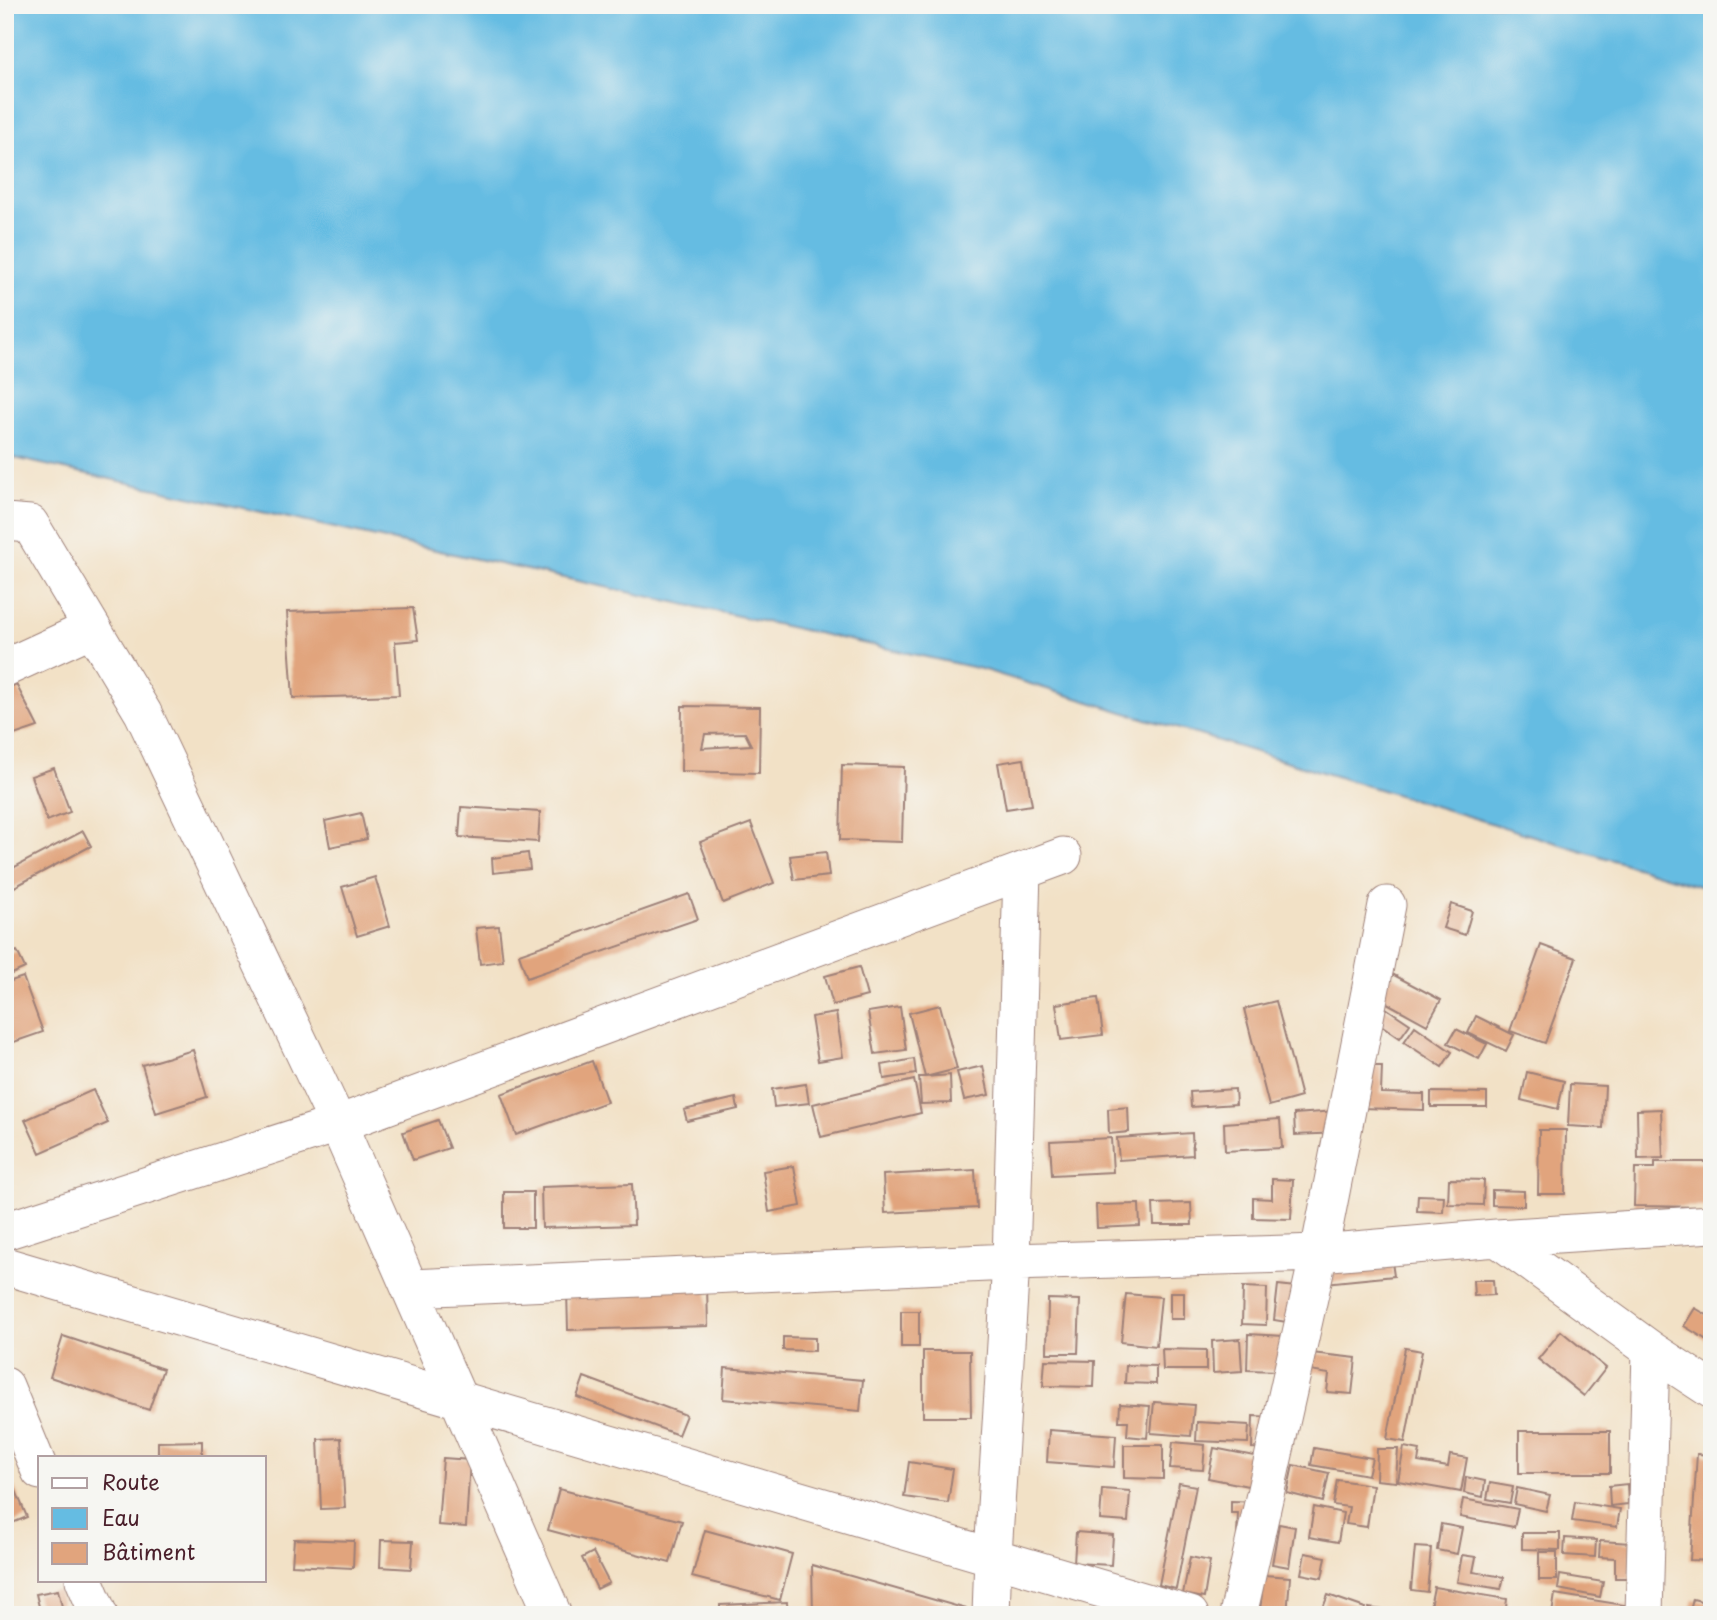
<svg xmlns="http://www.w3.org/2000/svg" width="1717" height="1620" font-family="'Playpen Sans',sans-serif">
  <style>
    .water { fill: #65bce2; stroke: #586e86; stroke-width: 2 }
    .building { fill: #e1a47d; fill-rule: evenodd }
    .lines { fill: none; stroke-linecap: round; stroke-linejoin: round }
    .minor-casing { stroke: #9e8078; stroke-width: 39 }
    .minor { stroke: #fff; stroke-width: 37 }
  </style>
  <rect width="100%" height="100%" fill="#f6f6f2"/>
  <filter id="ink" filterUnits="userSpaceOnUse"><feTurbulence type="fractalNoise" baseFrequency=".0143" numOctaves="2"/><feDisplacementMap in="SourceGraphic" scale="14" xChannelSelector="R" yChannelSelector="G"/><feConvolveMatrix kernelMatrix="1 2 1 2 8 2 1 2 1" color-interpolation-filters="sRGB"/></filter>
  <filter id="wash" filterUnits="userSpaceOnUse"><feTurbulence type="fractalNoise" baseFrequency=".00686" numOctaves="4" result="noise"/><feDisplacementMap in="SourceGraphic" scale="28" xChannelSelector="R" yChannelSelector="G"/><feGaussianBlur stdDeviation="1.57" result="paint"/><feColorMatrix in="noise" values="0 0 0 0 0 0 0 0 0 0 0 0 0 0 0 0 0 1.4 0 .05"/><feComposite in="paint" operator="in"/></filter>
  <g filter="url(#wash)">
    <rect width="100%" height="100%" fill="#f2e1c6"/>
    <!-- water -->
    <path class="water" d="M5 5H1712V890L981 669 5 456Z"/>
    <g id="blocks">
      <!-- building -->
      <path class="building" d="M413 608 418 640 395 642 399 695 293 698 287 612Z
        M16 684 38 727 5 738V690Z
        M682 706 760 707 759 773 681 771ZM745 733 751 745 702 748 705 734Z
        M1024 759 1032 805 1006 809 998 763Z
        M842 765 904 767 902 842 840 840Z
        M54 768 70 812 47 821 31 776Z
        M461 807 540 812 538 842 459 837Z
        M361 813 367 839 330 847 325 821Z
        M751 823 774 883 723 903 700 842Z
        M83 831 91 846 5 892V872Z
        M826 852 829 876 794 880 790 856Z
        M528 853 530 869 493 873 492 858Z
        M375 877 390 926 357 936 342 887Z
        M689 894 698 919 527 978 519 954Z
        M1451 904 1472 911 1465 935 1443 928Z
        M499 926 503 961 480 964 476 928Z
        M1541 945 1576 958 1545 1043 1510 1031Z
        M17 951 25 968 5 977V956Z
        M859 967 867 996 833 1005 825 976Z
        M1392 974 1441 1000 1427 1025 1378 998Z
        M23 977 43 1032 5 1045V983Z
        M1098 998 1103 1035 1061 1040 1056 1004Z
        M1276 1001 1301 1097 1269 1106 1244 1009Z
        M1380 1004 1410 1024 1400 1038 1371 1018Z
        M940 1005 957 1069 925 1077 950 1075 951 1103 921 1104 919 1077H925L909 1013Z
        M900 1007 906 1050 875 1054 868 1012Z
        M836 1013 843 1057 818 1061 811 1017Z
        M1476 1016 1514 1035 1506 1051 1468 1033Z
        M1415 1026 1452 1052 1442 1067 1404 1042Z
        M1456 1029 1487 1044 1479 1059 1448 1043Z
        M193 1050 207 1097 156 1113 142 1065Z
        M914 1059 916 1074 884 1079 882 1065Z
        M592 1061 607 1102 516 1135 501 1094Z
        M983 1066 989 1095 964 1100 957 1072Z
        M1363 1066H1382L1381 1093 1424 1094V1110L1362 1108Z
        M1527 1072 1564 1081 1558 1109 1521 1100Z
        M914 1080 921 1113 821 1137 813 1104Z
        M806 1084 809 1103 774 1107 772 1089Z
        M1570 1084 1605 1086 1603 1128 1568 1126Z
        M1235 1089 1236 1104 1191 1107 1190 1092Z
        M93 1090 108 1123 40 1153 25 1120Z
        M1431 1092 1487 1093V1107H1431Z
        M736 1098 738 1109 687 1121 684 1110Z
        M1128 1107 1129 1132 1109 1134 1108 1109Z
        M1661 1109 1663 1158 1638 1159 1637 1110Z
        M1337 1111 1338 1133 1295 1135 1294 1114Z
        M1280 1119 1282 1148 1225 1151 1224 1123Z
        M438 1120 449 1148 413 1160 403 1132Z
        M1539 1130H1566L1565 1194H1538Z
        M1192 1133 1193 1155 1119 1160 1117 1138Z
        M1111 1138 1113 1172 1052 1175 1050 1141Z
        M1655 1162H1712V1207L1634 1206 1635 1168H1655Z
        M794 1166 801 1206 769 1212 763 1171Z
        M975 1170 977 1208 885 1213 883 1175Z
        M1272 1179 1293 1180 1291 1219 1253 1218V1198L1272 1199Z
        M1449 1179 1484 1180 1483 1205 1448 1204Z
        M632 1184 634 1225 542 1228 541 1187Z
        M1492 1190 1524 1191V1206L1492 1205Z
        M504 1192H533V1228H504Z
        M1418 1195 1444 1196 1443 1212 1417 1211Z
        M1191 1203 1192 1225H1154L1153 1204Z
        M1139 1204 1140 1226 1097 1228 1096 1205Z
        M1391 1255 1394 1276 1325 1283 1323 1262Z
        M1473 1280H1493L1494 1295 1474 1296Z
        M1278 1285 1296 1287 1293 1323 1274 1320Z
        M707 1286 708 1326 568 1330 567 1290Z
        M1243 1287 1267 1288 1266 1325 1242 1324Z
        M1170 1292H1184V1319H1170Z
        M1126 1294 1161 1297 1156 1346 1121 1342Z
        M1048 1299 1080 1300 1078 1353H1047Z
        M1695 1308 1712 1318V1343L1684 1326Z
        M901 1311H919V1347H901Z
        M1561 1331 1606 1368 1584 1396 1538 1359Z
        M1248 1334 1284 1336 1283 1371 1247 1370Z
        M63 1336 163 1369 149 1410 50 1377Z
        M783 1337 815 1338V1351L783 1350Z
        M1240 1339 1242 1371 1213 1373 1212 1341Z
        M1405 1348 1422 1351 1405 1442 1387 1439Z
        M1162 1349 1206 1350V1370H1163Z
        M923 1351H970L971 1417H923Z
        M1311 1353 1356 1358 1352 1394 1327 1392 1329 1374 1310 1371Z
        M1045 1360 1095 1361 1094 1387 1043 1386Z
        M1126 1365 1156 1366V1384L1125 1383Z
        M725 1368 863 1380 860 1411 723 1399Z
        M584 1377 686 1415 678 1435 577 1397Z
        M1154 1402 1194 1405 1191 1436 1151 1433Z
        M1120 1404 1150 1406 1147 1438 1127 1436 1128 1421H1119Z
        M1253 1416 1275 1417 1274 1449 1252 1448Z
        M1197 1422 1249 1425 1248 1443 1196 1441Z
        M1049 1430 1116 1435 1114 1467 1047 1462Z
        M1519 1431H1610V1473H1519Z
        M341 1438 345 1508 321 1509 318 1439Z
        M202 1441V1457H158V1442Z
        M1173 1442 1205 1445 1203 1470 1170 1468Z
        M1124 1445H1163V1479L1124 1478Z
        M1404 1447 1420 1450 1418 1462 1448 1467 1450 1455 1467 1458 1461 1492 1398 1481Z
        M1214 1448 1269 1459 1263 1489 1208 1478Z
        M1314 1448 1372 1458 1368 1475 1311 1465Z
        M1377 1449H1398L1396 1482 1376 1480Z
        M1697 1454 1712 1455V1561L1690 1560Z
        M443 1458 470 1460 466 1527 438 1525Z
        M909 1462 953 1469 948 1503 904 1497Z
        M1293 1465 1329 1473 1323 1502 1287 1493Z
        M1466 1477 1485 1481 1483 1497 1464 1493Z
        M11 1479 27 1517 5 1526V1482Z
        M1337 1480 1373 1485 1367 1527 1346 1524 1349 1507 1333 1505Z
        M1179 1483 1196 1486 1176 1589 1159 1585Z
        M1490 1483 1513 1487 1510 1503 1487 1499Z
        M1627 1484 1628 1504 1610 1506 1609 1486Z
        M1517 1488 1550 1495 1546 1511 1514 1504Z
        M559 1489 682 1521 670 1563 548 1530Z
        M1102 1489 1130 1491 1128 1522 1100 1520Z
        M1463 1499 1518 1509 1514 1527 1460 1517Z
        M1231 1501 1259 1502 1237 1534 1238 1513H1231Z
        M1575 1502 1620 1509 1617 1527 1572 1521Z
        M1314 1507 1343 1513 1338 1542 1309 1537Z
        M1279 1524 1295 1527 1289 1567 1272 1564Z
        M1441 1524 1462 1528 1457 1554 1437 1550Z
        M705 1530 792 1554 780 1600 692 1577Z
        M1076 1532 1113 1535 1111 1565 1074 1563Z
        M1522 1533H1560V1550L1522 1549Z
        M1565 1538 1596 1540 1595 1557 1564 1555Z
        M294 1539 354 1541 353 1568 292 1565Z
        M381 1540 413 1541 411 1569 380 1567Z
        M1600 1541 1631 1543 1630 1578H1615V1558L1599 1557Z
        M1415 1547 1431 1548 1427 1592 1411 1590Z
        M593 1552 609 1583 597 1589 582 1558Z
        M1539 1552H1557V1580H1539Z
        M1305 1553 1326 1557 1322 1578 1301 1574Z
        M1462 1555 1476 1557 1473 1572 1504 1577 1501 1589 1457 1582Z
        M1190 1557 1210 1561 1204 1598 1183 1594Z
        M812 1565 970 1610V1615H813Z
        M1264 1575 1290 1577 1287 1615 1260 1612Z
        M1560 1575 1603 1582 1600 1597 1558 1589Z
        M1434 1587 1507 1599 1505 1615H1447L1429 1612Z
        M58 1590 64 1615H41L36 1594Z
        M1555 1594 1630 1606 1628 1615 1552 1614Z
        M1328 1595 1365 1608 1363 1615 1321 1613Z
        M1693 1599 1712 1604V1615H1689Z
        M787 1602 788 1615H720V1605Z
        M1369 1608 1406 1613V1615H1369Z
        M1512 1609 1539 1613V1615H1511Z"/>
    </g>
  </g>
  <g filter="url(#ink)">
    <use href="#blocks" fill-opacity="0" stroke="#9e8078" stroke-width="2"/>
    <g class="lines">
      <!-- minor casing -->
      <g class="minor-casing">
        <path id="minor" d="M5 522 30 524 143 713 338 1124 553 1615
          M5 668 92 628
          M5 1231 338 1124 1063 856
          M1497 1238 1712 1224
          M5 1266 1190 1615
          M411 1288 1011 1262 1319 1253 1497 1238 1651 1350 1712 1390
          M5 1386 40 1471
          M84 1580 99 1615
          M991 1615 993 1555 1011 1262 1022 871
          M1238 1615 1319 1253 1387 905
          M1644 1615 1651 1350"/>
      </g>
      <!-- minor -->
      <use href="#minor" class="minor"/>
    </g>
  </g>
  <!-- margin -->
  <rect width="1717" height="1620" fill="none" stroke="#f6f6f2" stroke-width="28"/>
  <!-- legend -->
  <rect x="38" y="1456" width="228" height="126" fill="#f6f6f2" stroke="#b1a0a2" stroke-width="2"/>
  <rect x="52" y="1478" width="35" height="10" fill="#ffffff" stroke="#b1a0a2" stroke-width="2"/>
  <text x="102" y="1490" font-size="21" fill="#4a1f2b">Route</text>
  <rect x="52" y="1508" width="35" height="21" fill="#65bce2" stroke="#b1a0a2" stroke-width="2"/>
  <text x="102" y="1526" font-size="21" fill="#4a1f2b">Eau</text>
  <rect x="52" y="1543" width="35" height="21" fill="#e1a47d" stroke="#b1a0a2" stroke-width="2"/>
  <text x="102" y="1560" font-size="21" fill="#4a1f2b">Bâtiment</text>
</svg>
